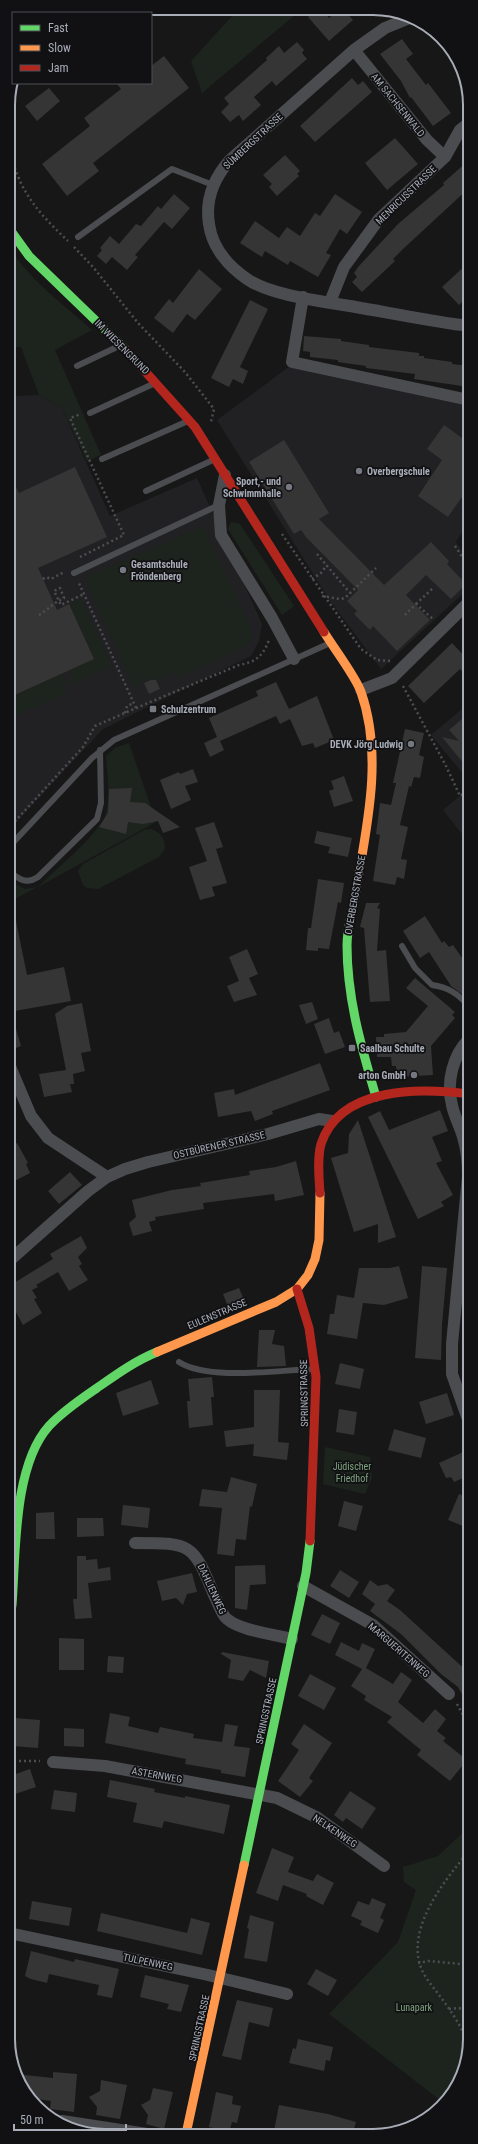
<svg xmlns="http://www.w3.org/2000/svg" width="478" height="2144" font-family="'Roboto Condensed',sans-serif">
  <style>
    .built { fill: #212123 }
    .green { fill: #1d241e }
    .building { fill: #353536 }
    .lines { fill: none; stroke-linecap: round; stroke-linejoin: round }
    .path { stroke: #4d4e52; stroke-width: 2.5; stroke-dasharray: 2 3; stroke-linecap: butt }
    .lane { stroke: #4b4c50; stroke-width: 6 }
    .street { stroke: #4b4c50; stroke-width: 12 }
    .fast { stroke: #63d668; stroke-width: 9 }
    .slow { stroke: #ff974d; stroke-width: 9 }
    .jam { stroke: #b3261e; stroke-width: 9 }
    .poi-dot { fill: #757880; stroke: #111113; stroke-width: 1.5 }
    .labels { text-anchor: middle; dominant-baseline: central; stroke-width: 3.5; stroke-linejoin: round; paint-order: stroke }
    .street-label { font-size: 10px; fill: #a8adb8; stroke: #111113 }
    .poi-label { font-size: 10px; font-weight: bold; fill: #a8adb8; stroke: #111113; text-anchor: start }
    .park-label { font-size: 10px; fill: #7fa381; stroke: #111113 }
    .rim { fill: none; stroke: #a8adb8; stroke-width: 2 }
  </style>
  <rect width="100%" height="100%" fill="#171717"/>
  <!-- built -->
  <path class="built" d="M290 366 469 406V521L456 542 469 560V588L381 669 330 601 217 420Z
    M39 395 62 408 110 516 197 478 262 624 259 641 251 656 103 729 8 831V400L17 396Z
    M469 703V781L431 735Z
    M469 788V843L443 810Z"/>
  <!-- green -->
  <path class="green" d="M233 9H302L202 93 191 61 234 14Z
    M8 246C29 280 63 304 92 330L55 350 101 455 87 461 62 408 39 395 21 347H8Z
    M231 522 240 524 294 606 282 615 228 529Z
    M203 526 251 629 252 638 246 646 179 677 176 671 158 680 156 677 134 687 85 578Z
    M81 599 112 666 70 685 68 683 74 679 70 670 94 659 70 604Z
    M61 675 65 681 62 682 67 693 8 719V698Z
    M129 743 156 822 38 887C55 870 94 838 104 818 112 801 107 774 106 756L115 748Z
    M151 829C161 832 165 839 165 849L159 857 98 889 87 888 83 885 78 871 83 864 144 830Z
    M8 880 25 889 37 887 8 903Z
    M325 1447 370 1457 372 1478 365 1494 323 1484Z
    M470 1826V2045L463 2076 445 2104 329 2014 398 1942 416 1890 404 1882 403 1867 438 1856Z"/>
  <!-- building -->
  <path class="building" d="M317 9H322L329 18 338 10H344L353 20 329 41 308 17Z
    M402 39 413 54 406 59 426 85 428 83 451 113 433 126 411 97 410 98 401 81 380 54Z
    M297 42 304 50 302 53 307 59 276 86 272 81 254 97 261 105 243 121 239 115 230 122 221 112 229 104 224 98 267 60 266 58 279 46 284 53Z
    M164 56 189 88 93 163 99 171 67 196 42 164 90 126 84 118 121 89 116 83H151V66Z
    M352 78 358 85 363 81 372 92 315 142 300 126Z
    M49 88 60 101 37 121 25 106Z
    M395 138 418 164 387 190 365 163Z
    M285 155 300 171 297 174 299 176 277 196 269 187 272 184 263 175Z
    M469 160V188L403 249 393 259 395 261 362 292 352 282 357 277 354 273 359 266 398 224 444 185 443 183Z
    M174 194 190 208 172 229 164 222 135 255 138 257 127 270 112 257 106 264 97 256 102 250 100 248 110 236 119 244 136 224 141 226 158 206 161 209Z
    M335 194 362 212 347 234 340 229 326 253 331 255 318 277 290 261 288 265 265 251 262 257 240 243 255 221 279 238 287 227 300 236 315 213 320 216Z
    M469 262V295L459 305 442 287Z
    M199 269 222 289 195 320 187 314 173 333 154 318 169 299 173 303Z
    M250 300 268 309 240 367 248 371 243 384 233 379 229 387 211 378Z
    M304 336 341 339V341L369 345V347L419 353V356H424V358L452 362V364L469 366V387L414 379 415 374 366 368V366L338 362V360L310 357V352L303 351Z
    M444 425 469 443V487L448 517 418 496 442 460 427 449Z
    M284 440 329 513 319 519 384 585 431 542 449 561 447 564 466 584 451 599 426 575 406 595 430 620 397 651 373 626 370 630 354 614 357 611 347 601 358 590 306 537 301 530 294 534 249 462Z
    M75 467 107 537 38 568 57 610 69 604 94 659 8 698V470L19 493Z
    M452 643 469 661V678L460 669 424 703 408 686Z
    M151 680H156L160 689 149 694 144 683Z
    M276 682 289 709 317 696 334 740 315 748 313 743 302 746 290 719 280 724 276 716 220 741 224 750 210 757 204 743 217 737 209 718 258 696 256 691Z
    M469 713V770L442 737 459 741 449 730Z
    M405 729 424 733 419 755 424 757 420 778 414 777 411 787 409 786 400 825 408 827 401 859 407 860 404 879 397 877 395 885 373 881 380 835 376 834 380 803 391 805 396 783H393Z
    M193 769 198 782 185 786 191 800 171 809 160 780 179 772 180 774Z
    M344 776 353 801 334 807 329 791 334 789 331 781Z
    M132 788 130 802 145 803 180 827 163 833 158 821 143 824 128 822 126 834 99 827 108 813 109 789Z
    M214 822 223 847 216 849 227 883 212 887 215 896 200 900 189 867 207 861 195 828Z
    M317 831 352 838 348 857 328 853 330 847 314 843Z
    M318 879 344 883 341 903 338 902 329 949 318 948V951L306 950 308 928H311Z
    M366 903H380L377 908 380 909 377 951 386 950 390 1001 370 1002 364 928 360 927Z
    M14 911 27 975 64 967 71 1001 9 1012 8 912Z
    M425 916 442 943 444 941 449 947 453 945 469 968V996L467 998 451 986 429 952 420 958 403 931Z
    M247 949 258 974 249 978 257 995 234 1002 227 986 239 981 229 957Z
    M415 978 455 1012 452 1015 455 1018 431 1046 433 1075 397 1077 396 1066H392L391 1057H377L376 1037H384V1034L406 1032 428 1006 406 988Z
    M312 1002 318 1019 306 1024 299 1005Z
    M82 1003 91 1051 81 1053 85 1071 73 1074 74 1084H70L72 1092 44 1097 39 1074 66 1070 55 1014 67 1006Z
    M9 1015H12L21 1046 9 1051Z
    M329 1018 334 1033 339 1031 345 1047 325 1054 314 1024Z
    M320 1063 330 1090 272 1111 273 1114 255 1121 251 1111 218 1117 214 1093 234 1089 235 1095Z
    M440 1110 448 1131 432 1137 442 1161 436 1163 453 1195 441 1202 444 1206 418 1219 368 1117 380 1111 389 1130Z
    M358 1120 396 1237 378 1243V1224L354 1232 331 1158 348 1153 349 1134Z
    M17 1143 28 1163 26 1164 30 1173 9 1184V1148Z
    M296 1161 304 1195 275 1201 274 1194 203 1203 204 1209 155 1217 156 1220 149 1222 152 1231 133 1236 129 1223 136 1217 132 1200 172 1190 201 1186 200 1183 250 1175 249 1171 276 1167Z
    M70 1172 82 1185 59 1204 48 1191Z
    M81 1236 87 1248 78 1257 82 1264 79 1266 88 1280 69 1291 58 1272 36 1285 38 1287 32 1290 37 1298 34 1299 42 1313 23 1325 12 1305 13 1302 9 1295V1286L53 1259 50 1254Z
    M399 1266 408 1298 384 1305 363 1303 357 1339 327 1334 330 1314H334L337 1295 354 1298 359 1268H390Z
    M422 1266 447 1268 442 1325 441 1360 415 1358Z
    M239 1288 244 1300 228 1307 223 1294Z
    M259 1330H275L272 1344 284 1346 286 1366 257 1367Z
    M340 1363 364 1369 360 1389 335 1384Z
    M212 1377 214 1397H211L213 1425 189 1428 187 1401H190L188 1379Z
    M151 1380 159 1404 123 1416 116 1393Z
    M254 1390H280L278 1442 289 1443 287 1460 253 1456 254 1444 226 1447 224 1431 254 1427Z
    M447 1393 454 1415 426 1424 419 1402Z
    M339 1409 357 1412 354 1435 336 1432Z
    M394 1429 426 1438 421 1458 388 1450Z
    M470 1449V1475L454 1482 451 1477 446 1478 439 1463Z
    M231 1477 257 1484 252 1507 250 1506 246 1540 236 1539 234 1556 217 1554 222 1508 199 1506 202 1489 227 1492Z
    M459 1494 470 1498V1512L463 1526 448 1520Z
    M344 1501 363 1506 356 1531 338 1526Z
    M123 1505 150 1508 148 1528 121 1525Z
    M54 1512 55 1539H36V1513Z
    M77 1518H103L104 1536 77 1537Z
    M77 1556H86V1560L97 1559 98 1569 110 1567 111 1580 88 1583 92 1618 75 1619 73 1599H77Z
    M265 1565 266 1584 250 1585 247 1610 235 1608V1566Z
    M340 1570 359 1582 349 1598 330 1586Z
    M192 1573 197 1592 187 1594 183 1605 176 1598 162 1601 157 1581Z
    M370 1580 378 1586 387 1584 395 1590 387 1601 400 1610 470 1674V1709L458 1687 441 1674 401 1634 370 1611 375 1604 362 1594Z
    M322 1614 340 1623 330 1644 311 1635Z
    M59 1638 84 1639V1670H59Z
    M341 1642 359 1651 362 1643 375 1649 366 1668 393 1684 401 1672 412 1680 398 1702 423 1723 435 1709 446 1719 437 1731 446 1738 443 1741 467 1760 450 1781 417 1755 421 1750 387 1722 392 1717 364 1700 366 1696 351 1686 362 1669 335 1655Z
    M222 1652 269 1661 266 1678 250 1670 243 1681 228 1678 231 1660 221 1654Z
    M108 1656 124 1657 123 1673 107 1672Z
    M310 1674 336 1688 324 1710 298 1696Z
    M110 1713 130 1717 128 1726 158 1733 160 1727 194 1734 193 1738 222 1742 225 1724 238 1726 234 1746 250 1748 245 1777 221 1773V1770L185 1764 186 1759 105 1743Z
    M14 1718 40 1720 38 1748 12 1746Z
    M304 1724 332 1743 309 1778 313 1781 300 1797 278 1781 299 1750 291 1744Z
    M64 1728 84 1729V1747L64 1746Z
    M30 1769 36 1787 9 1796 10 1776Z
    M110 1780 155 1789 154 1792 185 1798V1796L230 1805 224 1834 164 1821 162 1828 133 1822 137 1803 107 1797Z
    M54 1790 77 1793 75 1812 51 1809Z
    M350 1791 376 1808 362 1829 346 1818 343 1822 334 1815Z
    M272 1848 294 1857 288 1872 313 1881 317 1874 334 1883 323 1905 306 1896 307 1894 283 1885 278 1901 256 1893Z
    M372 1898 386 1904 380 1918 384 1920 378 1933 360 1925 362 1921 351 1916 358 1901 369 1905Z
    M32 1901 72 1908 69 1926 29 1919Z
    M101 1913 187 1933 191 1918 210 1923 202 1955 97 1931Z
    M250 1915 274 1922 267 1962 244 1958 249 1929 247 1928Z
    M31 1951 74 1962 75 1959 119 1969 112 1998 97 1995 99 1985 49 1974 47 1983 31 1979 25 1976Z
    M316 1969 337 1980 328 1996 307 1984Z
    M145 1975 189 1985 181 2012 167 2009 169 2004 140 1997Z
    M237 2000 273 2008 269 2027 249 2022 241 2060 222 2056Z
    M298 2039 333 2047 330 2061 326 2060 324 2071 289 2063 293 2048 296 2049Z
    M53 2072 77 2074 74 2112 50 2109 51 2101 30 2098 18 2082 16 2074 53 2078Z
    M101 2080 127 2085 120 2119 96 2115 97 2107 89 2097 100 2091Z
    M153 2088 173 2092 164 2129 146 2124 148 2115 141 2105 150 2100Z
    M216 2092 233 2096 232 2104 241 2106 237 2123 232 2122 229 2132 209 2127Z
    M279 2105 328 2114 356 2122 352 2135H292L274 2131Z"/>
  <g class="lines">
    <!-- path -->
    <path class="path" d="M8 149C12 159 15 170 20 181 31 205 49 223 68 241
      M74 247 93 267 138 323 185 372 214 409 211 422
      M282 534 361 649 377 660 390 661
      M455 546 469 567
      M317 554 350 593
      M80 557 124 535 70 418 81 414
      M43 579 46 577 51 579 64 572
      M312 579 321 573 327 565
      M322 596 340 599 345 598 376 568
      M416 604 433 588
      M39 615C48 610 53 603 64 598L60 588 54 591 61 605 84 594
      M405 615 416 604 434 620
      M403 686 446 766 460 796 469 790
      M136 708 239 665C256 662 263 656 269 640
      M125 713 127 706 134 703
      M8 829 83 747 95 726 136 708 78 581
      M457 1704 470 1727
      M9 1761H40
      M418 1963 429 1961 470 1965
      M449 2009 459 2008 470 2013
      M469 2049C462 2022 443 2001 427 1979 398 1937 443 1882 470 1850"/>
    <!-- lane -->
    <path class="lane" d="M78 237 172 169 213 185
      M77 366 119 346
      M90 413 153 384
      M102 459 188 421
      M146 491 213 460
      M74 573 219 505
      M8 848 92 758 114 740 328 644
      M8 870C18 879 26 885 38 877L97 819 101 803 100 750
      M402 946 415 968 432 985C448 987 458 994 469 1006
      M179 1362C208 1381 279 1370 314 1369"/>
    <!-- street -->
    <path class="street" d="M412 17 385 28 354 50 230 160C214 178 205 199 209 224 212 247 228 266 247 279 273 297 330 302 361 308 397 314 433 322 469 326
      M354 50 427 140 445 157
      M303 297 292 362 469 400
      M330 302 344 267 379 219 445 157 460 130 469 123
      M225 475 219 505 221 535 272 618 294 659
      M361 690 392 678 469 602
      M469 1039C453 1055 446 1082 452 1105 454 1116 460 1126 463 1137 467 1150 468 1163 468 1176L452 1344V1374L470 1425
      M9 1064 31 1116 48 1138 107 1177
      M9 1261 88 1191 107 1177 125 1169 148 1162 268 1134 319 1119 332 1121
      M135 1543C191 1543 193 1543 214 1595 218 1602 221 1614 227 1619 241 1631 274 1634 292 1639
      M303 1586 373 1625 449 1694
      M53 1762 105 1766 277 1798 318 1818 384 1866
      M9 1933 208 1975 287 1994
      M62 2121 147 2134"/>
    <!-- fast -->
    <path class="fast" d="M8 227 29 256 125 349
      M355 896C352 912 347 929 347 945 347 998 361 1046 376 1097
      M9 1621 12 1605C16 1553 13 1466 49 1426 63 1411 81 1399 97 1388 117 1374 135 1361 157 1352
      M244 1865 306 1573 310 1541"/>
    <!-- slow -->
    <path class="slow" d="M324 632C333 647 356 677 361 692 384 757 366 830 355 896
      M157 1352 276 1302 297 1289 308 1275 315 1259 319 1240 320 1193
      M186 2134 244 1865"/>
    <!-- jam -->
    <path class="jam" d="M125 349 195 427 324 632
      M320 1193C319 1178 317 1159 321 1144 340 1086 420 1088 469 1094
      M297 1289 309 1328 316 1377 310 1541"/>
  </g>
  <!-- markers -->
  <g class="poi-dot">
    <circle cx="359" cy="471" r="4"/>
    <circle cx="289" cy="487" r="4"/>
    <circle cx="123" cy="570" r="4"/>
    <rect x="149" y="705" width="8" height="8" rx="2"/>
    <circle cx="411" cy="744" r="4"/>
    <rect x="348" y="1044" width="8" height="8" rx="2"/>
    <circle cx="414" cy="1075" r="4"/>
  </g>
  <g class="labels">
    <!-- street labels -->
    <g class="street-label">
      <text transform="translate(398 105) rotate(51)">AM SACHSENWALD</text>
      <text transform="translate(253 141) rotate(-43)">SÜMBERGSTRASSE</text>
      <text transform="translate(406 195) rotate(-44)">MENRICUSSTRASSE</text>
      <text transform="translate(122 347) rotate(45)">IM WIESENGRUND</text>
      <text transform="translate(355 895) rotate(-80)">OVERBERGSTRASSE</text>
      <text transform="translate(219 1145) rotate(-13)">OSTBÜRENER STRASSE</text>
      <text transform="translate(217 1314) rotate(-23)">EULENSTRASSE</text>
      <text transform="translate(304 1393) rotate(-91)">SPRINGSTRASSE</text>
      <text transform="translate(212 1589) rotate(65)">DAHLIENWEG</text>
      <text transform="translate(399 1650) rotate(41)">MARGUERITENWEG</text>
      <text transform="translate(266 1711) rotate(-78)">SPRINGSTRASSE</text>
      <text transform="translate(157 1775) rotate(10)">ASTERNWEG</text>
      <text transform="translate(335 1831) rotate(34)">NELKENWEG</text>
      <text transform="translate(148 1962) rotate(12)">TULPENWEG</text>
      <text transform="translate(199 2028) rotate(-78)">SPRINGSTRASSE</text>
    </g>
    <!-- poi labels -->
    <g class="poi-label">
      <text x="367" y="471">Overbergschule</text>
      <text x="281" y="481" text-anchor="end">Sport,- und<tspan x="281" dy="12">Schwimmhalle</tspan></text>
      <text x="131" y="564">Gesamtschule<tspan x="131" dy="12">Fröndenberg</tspan></text>
      <text x="161" y="709">Schulzentrum</text>
      <text x="403" y="744" text-anchor="end">DEVK Jörg Ludwig</text>
      <text x="360" y="1048">Saalbau Schulte</text>
      <text x="406" y="1075" text-anchor="end">arton GmbH</text>
    </g>
    <!-- park labels -->
    <g class="park-label">
      <text x="352" y="1466">Jüdischer<tspan x="352" dy="12">Friedhof</tspan></text>
      <text x="414" y="2007">Lunapark</text>
    </g>
  </g>
  <!-- crop -->
  <path d="M0 0H478V2144H0ZM105 15H373A90 90 0 0 1 463 105V2039A90 90 0 0 1 373 2129H105A90 90 0 0 1 15 2039V105A90 90 0 0 1 105 15Z" fill="#111113" fill-rule="evenodd"/>
  <path class="rim" d="M105 15H373A90 90 0 0 1 463 105V2039A90 90 0 0 1 373 2129H105A90 90 0 0 1 15 2039V105A90 90 0 0 1 105 15Z"/>
  <!-- legend -->
  <rect x="12" y="12" width="140" height="72" fill="#111113" stroke="#4d4f55"/>
  <rect x="20" y="25" width="20" height="6" fill="#63d668" stroke="#4d4f55"/>
  <text x="48" y="32" font-size="12" fill="#a8adb8">Fast</text>
  <rect x="20" y="45" width="20" height="6" fill="#ff974d" stroke="#4d4f55"/>
  <text x="48" y="52" font-size="12" fill="#a8adb8">Slow</text>
  <rect x="20" y="65" width="20" height="6" fill="#b3261e" stroke="#4d4f55"/>
  <text x="48" y="72" font-size="12" fill="#a8adb8">Jam</text>
  <!-- scale -->
  <path d="M14 2124v6h112v-6" fill="none" stroke="#a8adb8" stroke-width="2"/>
  <text x="20" y="2124" font-size="12" fill="#a8adb8" stroke="#111113" stroke-width="3" paint-order="stroke">50 m</text>
</svg>
